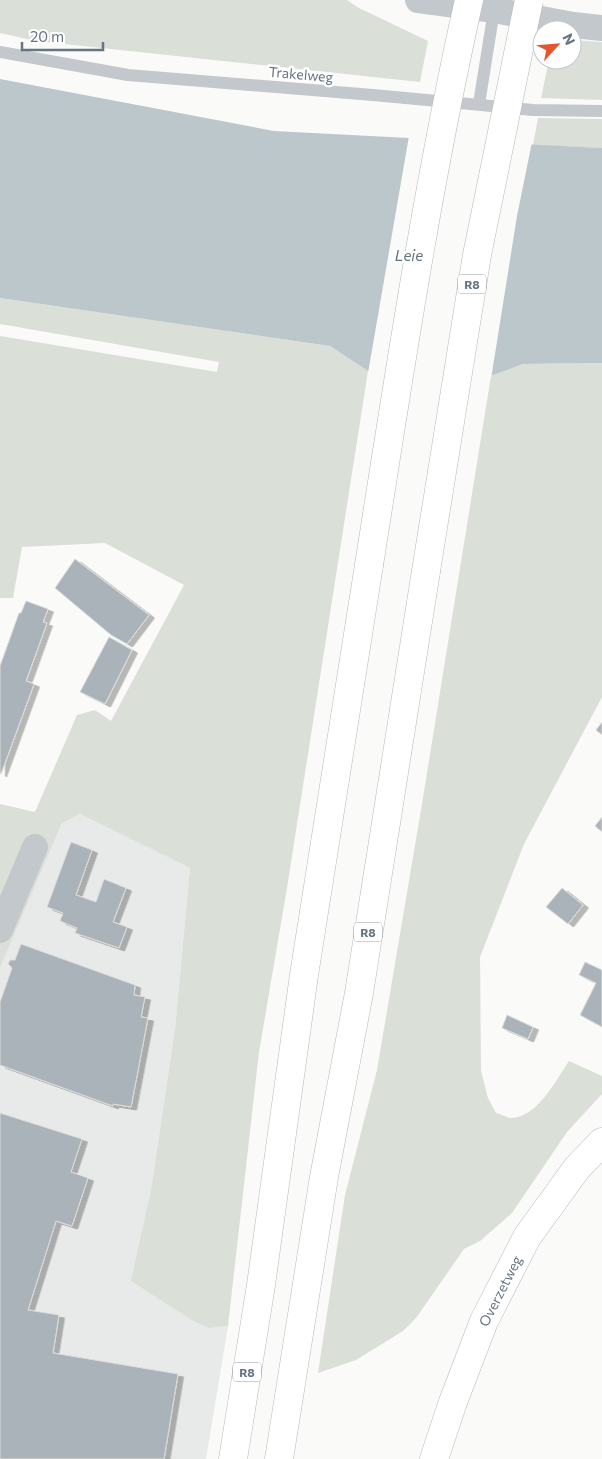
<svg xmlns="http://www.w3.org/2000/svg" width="602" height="1459" font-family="Commissioner,sans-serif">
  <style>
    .built { fill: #e8e9e9 }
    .green { fill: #dadfd7 }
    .water { fill: #bbc7cb }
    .pier { fill: #fafaf8 }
    .building { fill: #aab3b9; stroke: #dcdcda; filter: url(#shadow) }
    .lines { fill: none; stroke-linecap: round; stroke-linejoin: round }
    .secondary-casing { stroke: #b3babf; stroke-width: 29 }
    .highway-casing { stroke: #b4b9bd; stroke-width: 29 }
    .lane { stroke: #c3c8cc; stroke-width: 12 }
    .street { stroke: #c3c8cc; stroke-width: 26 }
    .secondary { stroke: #fff; stroke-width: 28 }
    .highway { stroke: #fff; stroke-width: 28 }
    .highway-bridge-casing { stroke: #b4b9bd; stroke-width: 29; stroke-linecap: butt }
    .highway-bridge { stroke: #fff; stroke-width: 28 }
    .labels { text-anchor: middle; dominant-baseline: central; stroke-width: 5; stroke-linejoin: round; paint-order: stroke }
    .shield { fill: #fff; stroke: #939fa8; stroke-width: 1 }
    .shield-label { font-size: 12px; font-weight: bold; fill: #657683 }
    .street-label { font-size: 14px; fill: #657683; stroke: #fff }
    .water-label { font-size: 15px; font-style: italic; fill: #60757c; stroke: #fff }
  </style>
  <defs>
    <filter id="shadow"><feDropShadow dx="5.5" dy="3" stdDeviation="0" flood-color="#0004"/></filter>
  </defs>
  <rect width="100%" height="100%" fill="#fafaf8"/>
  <!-- built -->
  <path class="built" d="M80 814 190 868 175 1029 151 1190 132 1281 195 1322 209 1328 228 1326 206 1459H0V968L62 823Z"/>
  <!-- green -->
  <path class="green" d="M0 0H347L359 8 428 41 420 82 36 41 0 33Z
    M572 40 602 42V100L541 98 549 60H572Z
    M538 118 602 119V148L533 145Z
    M0 298 330 346 368 371 287 888 259 1052 228 1326 209 1328 195 1322 131 1281 151 1190 175 1029 190 868 80 814 62 823 0 968V804L35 812 77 715 95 710 111 721 184 585 105 543 22 547 13 598H0V336L217 372 219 362 0 324Z
    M602 363V697L524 844 480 957 481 1071 488 1098 496 1113C501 1114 507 1118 511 1118 537 1118 556 1080 569 1061L602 1076V1094L567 1132 512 1213 480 1241 464 1249 416 1318 403 1331 356 1360 318 1373 345 1195 377 1070 422 804 491 376 523 364Z"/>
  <!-- water -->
  <path class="water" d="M0 79 274 131 602 148V363L523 364 491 376 368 371 330 346 0 298Z"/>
  <!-- pier -->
  <path class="pier" d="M409 136 532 142 517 216 491 379 368 373Z"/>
  <!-- building -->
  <path class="building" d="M75 559 149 615 127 644 111 635 55 588Z
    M26 601 48 609 43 622 47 623 26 681 34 684 1 774 0 773V666L19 613H21Z
    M109 637 132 650 105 704 80 692Z
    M602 722V735L596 730Z
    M602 817V832L595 826Z
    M71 842 92 850 76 895 96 902 104 879 126 888 113 922 127 927 119 948 75 933 77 928 60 921 63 913 47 907Z
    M562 888 583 905 568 924 546 907Z
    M21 944 135 985 134 995 145 997 141 1017 148 1018 131 1107 113 1104V1106L0 1065V1002L12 968 8 964 10 960H15Z
    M585 962 602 970V1027L580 1015 596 983 579 975Z
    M507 1015 533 1027 528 1039 502 1028Z
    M0 1113 82 1139 71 1172 88 1178 72 1226 56 1221 28 1310 59 1315 53 1353 178 1374 164 1459H0Z"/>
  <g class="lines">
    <!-- secondary casing -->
    <g class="secondary-casing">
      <g id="secondary">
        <path id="s1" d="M434 1459 453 1402 484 1321 527 1237 577 1168 602 1142"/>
      </g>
    </g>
    <!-- highway casing -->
    <g class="highway-casing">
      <path id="highway" d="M233 1459 261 1285 304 975 369 565
        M279 1459 324 1177 359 993 426 571"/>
    </g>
    <!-- lane -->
    <path class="lane" d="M0 52 128 75 373 95 533 110 602 111
      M479 104 494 10"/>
    <!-- street -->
    <path class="street" d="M418 0 494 10 573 25 602 28
      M0 930 35 847"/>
    <!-- secondary -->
    <use href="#secondary" class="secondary"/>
    <!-- highway -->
    <use href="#highway" class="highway"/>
    <!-- highway-bridge casing -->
    <g class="highway-bridge-casing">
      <path id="highway-bridge" d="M369 565C399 376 427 187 469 0
        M426 571 477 255 529 0"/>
    </g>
    <!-- highway-bridge -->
    <use href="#highway-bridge" class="highway-bridge"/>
  </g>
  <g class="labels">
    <!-- shield labels -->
    <g class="shield">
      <rect x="458" y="274.5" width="28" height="19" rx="4"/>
      <rect x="354" y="922.5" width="28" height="19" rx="4"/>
      <rect x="233" y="1362.5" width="28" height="19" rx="4"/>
    </g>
    <g class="shield-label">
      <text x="472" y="284">R8</text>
      <text x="368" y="932">R8</text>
      <text x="247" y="1372">R8</text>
    </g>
    <!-- street labels -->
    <g class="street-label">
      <text transform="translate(301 74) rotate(5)">Trakelweg</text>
      <text stroke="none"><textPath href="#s1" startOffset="181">Overzetweg</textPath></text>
    </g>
    <!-- water labels -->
    <g class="water-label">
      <text x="409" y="255">Leie</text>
    </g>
  </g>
  <!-- north arrow -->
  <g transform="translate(557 45) rotate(64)"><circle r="24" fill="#ffffff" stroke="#c1c8cd"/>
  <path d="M0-4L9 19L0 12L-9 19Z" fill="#e4572e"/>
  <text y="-8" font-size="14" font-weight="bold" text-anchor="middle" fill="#657683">N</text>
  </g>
  <!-- scale -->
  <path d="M22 42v8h81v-8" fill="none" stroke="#657683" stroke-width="2.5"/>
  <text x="30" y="42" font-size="15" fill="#657683" stroke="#ffffff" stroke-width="4" paint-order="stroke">20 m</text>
</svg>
